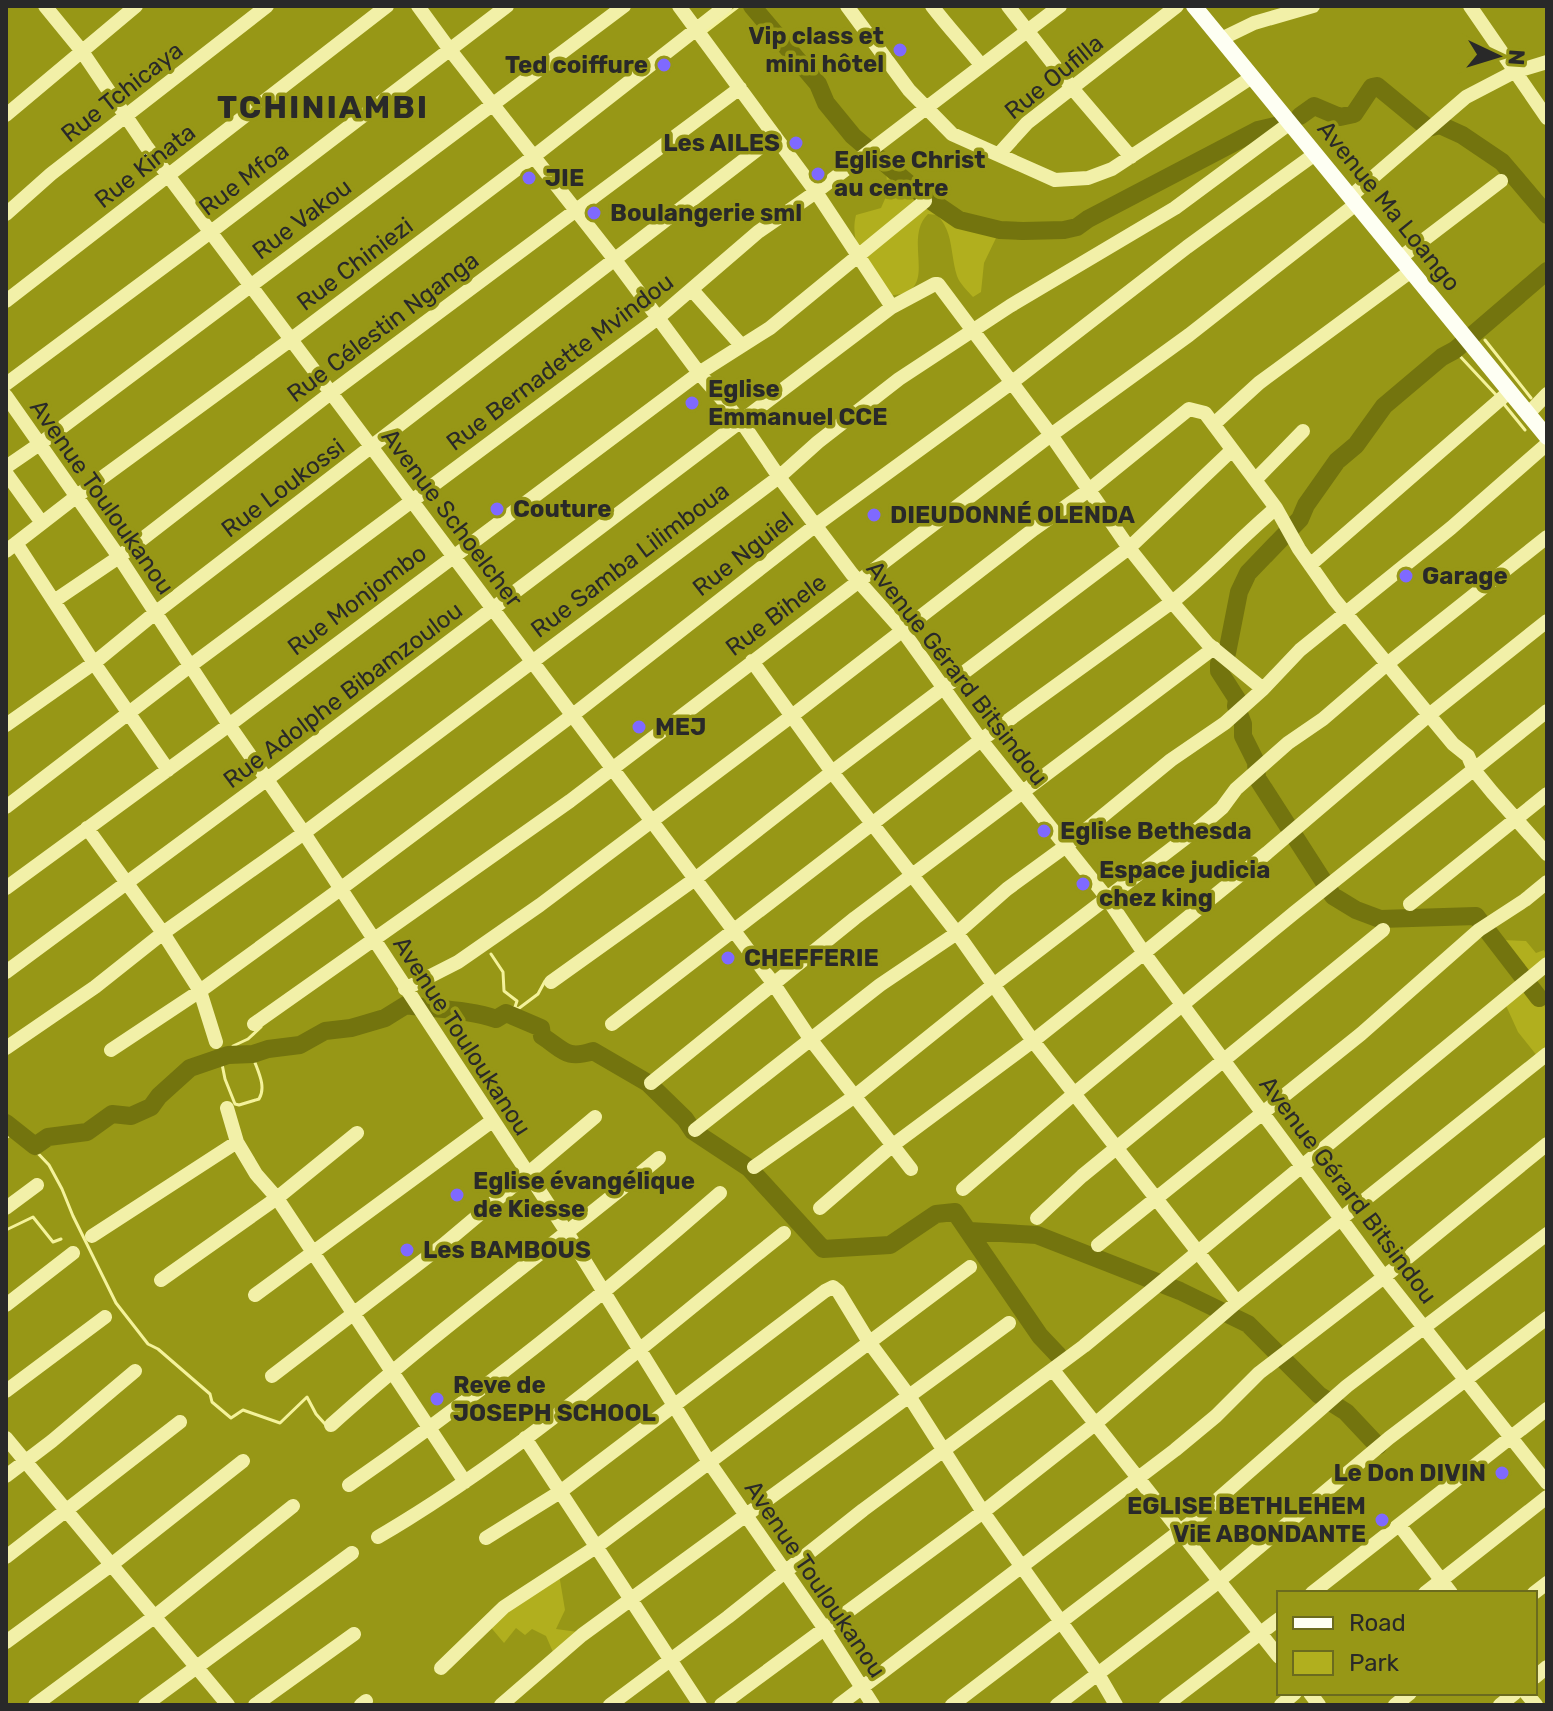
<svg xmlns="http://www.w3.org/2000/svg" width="1553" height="1711" font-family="Rubik,sans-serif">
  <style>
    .green { fill: #b1af1e }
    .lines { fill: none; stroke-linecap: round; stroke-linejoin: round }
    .stream { stroke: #f4f29b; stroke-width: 3 }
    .river { stroke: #73740e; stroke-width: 18 }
    .minor { stroke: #f2f0a8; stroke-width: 14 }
    .major { stroke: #fefff3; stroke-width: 16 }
    .poi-dot { fill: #7f69ff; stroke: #979716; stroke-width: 3 }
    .labels { text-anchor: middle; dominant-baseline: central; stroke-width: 7; stroke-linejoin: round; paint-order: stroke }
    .poi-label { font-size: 24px; font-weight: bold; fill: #292929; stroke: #979716; text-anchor: start }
    .street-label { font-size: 24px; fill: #292929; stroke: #979716 }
    .district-label { font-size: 32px; font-weight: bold; letter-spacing: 2px; fill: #292929; stroke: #979716 }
  </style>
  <rect width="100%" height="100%" fill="#979716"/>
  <!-- green -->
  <path class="green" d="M886 172 898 175 965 223 990 228 997 236 984 263 981 292 973 297C967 290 960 284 957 276 950 255 954 232 937 215L928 214C899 242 949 301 878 295 866 272 849 241 856 215L881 208 888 192Z
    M1502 940 1526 941 1536 953 1544 950 1547 958 1531 975 1534 985 1530 993 1543 999 1547 1016V1048L1538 1057 1518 1032 1503 999 1523 972 1512 959 1494 947Z
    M559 1574 565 1610 556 1629 578 1632 553 1652 546 1636 532 1629 525 1635 516 1628 504 1643 488 1624Z"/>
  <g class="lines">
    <!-- stream -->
    <path class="stream" d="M704 33 739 6
      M1485 340 1531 398
      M1457 353 1498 397
      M1503 403 1525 430
      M491 954 503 972 504 991 517 1001 515 1007
      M506 1013 515 1007 518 1009 538 994 545 981
      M230 1053 233 1046 248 1039 261 1027
      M221 1059 225 1079 235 1104 239 1105 259 1099C267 1086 257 1070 253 1057
      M6 1138 12 1133
      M31 1146 49 1165 62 1189 73 1216 116 1303 148 1344 158 1349 210 1394 212 1402 231 1418 243 1410 280 1423 307 1397 316 1414 325 1424
      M6 1230 33 1217 53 1242 61 1239"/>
    <!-- river -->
    <path class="river" d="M752 6 818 84 826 103 853 136 921 194 959 220 1000 230 1023 231 1064 230 1077 227 1088 219 1258 130 1275 126
      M1300 116 1314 106 1340 117 1354 114 1372 87 1377 86 1428 128 1440 125 1462 135 1502 162 1547 215
      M1539 998 1476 916 1380 919 1356 910 1333 896 1257 778 1256 762 1243 736V724L1236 706 1237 699 1219 671V663L1227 653 1239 592 1248 573 1300 519 1306 505 1337 461 1356 445 1384 406 1442 357 1455 350 1547 271
      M6 1123 35 1146 48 1137 87 1132 112 1114 131 1116 151 1107 159 1096 190 1068 228 1055 253 1054 268 1049 300 1045 325 1031 351 1028 385 1018 406 1005C434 1009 472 1010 496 1019L506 1013 541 1028 542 1036C564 1050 566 1060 593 1051L648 1083 685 1119 693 1131 749 1168 823 1249 890 1245 936 1214 955 1212 1040 1336 1058 1355
      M969 1231 1037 1235 1180 1291 1248 1324 1319 1395 1346 1412 1378 1446"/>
    <!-- minor -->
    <path class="minor" d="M45 6 81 50 146 146 773 983 811 1040 911 1169
      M418 6 450 50 615 260 699 373 741 421 779 477 852 574 902 630 981 740 1107 898 1144 953 1384 1277 1547 1483
      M679 6 816 192 892 307
      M847 6 909 90 952 134 1055 180 1088 178 1112 169 1252 77
      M932 6C948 27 965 45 981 65
      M1008 6 1072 88 1131 157
      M1470 6 1547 118
      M1221 39 1254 23 1313 6
      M6 115 136 6
      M999 154 1027 123 1177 6
      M1350 197 1466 97 1514 72 1547 62
      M6 214 51 174 267 6
      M1400 258 1501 181
      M692 290 741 345
      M6 301 387 6
      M6 384 212 231 507 6
      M6 396 119 557 229 725 304 833 568 1234 709 1462 820 1622 873 1705
      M1528 414 1547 394
      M1214 424 1259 383 1411 271
      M6 467 41 443 624 6
      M6 473 42 523
      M1256 479 1303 431
      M16 543 94 663 168 770
      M6 551 77 496 293 338 533 157 726 6
      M1310 565 1510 391
      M54 601 119 557 332 392 740 88
      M752 661 832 772 957 933 1033 1041 1237 1302
      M6 725 94 663 155 613 775 136
      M6 807 190 666 658 318 758 232 816 192 1060 6
      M87 828 163 933 200 991 216 1042
      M6 888 229 725 699 373 770 328 925 201
      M1410 904 1547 794
      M6 972 266 780 892 307 935 284H938L1051 435 1129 548 1172 602 1208 644 1263 689
      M551 982 695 879 832 772 1129 548 1232 450
      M405 989 458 962 540 905 793 715 1034 529 1089 490 1189 409 1205 413 1276 508 1299 549 1334 599 1429 715 1453 744 1468 756 1474 770 1492 792 1547 854
      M254 1024 570 801 1051 435 1189 335 1356 204
      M612 1024 981 740 1172 602C1209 573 1240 538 1276 508
      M6 1048 95 987 163 933 304 833 779 477 818 442 899 379 1010 306 1175 208 1290 123
      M111 1050 200 991 339 890 574 714 816 525 1011 383 1187 247 1315 154
      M651 1083 855 918 1214 648
      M227 1108 237 1142 256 1174 277 1198 465 1482
      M695 1130 880 985 957 933 1007 889 1066 846 1171 760 1225 723 1263 689 1300 650 1451 528 1547 444
      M754 1167 855 1096 992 986 1200 827 1222 808 1236 789 1288 743 1323 719 1387 664 1547 537
      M963 1189 1075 1093 1294 913 1547 711
      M6 1208 37 1185
      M820 1208 893 1145 1033 1041 1144 953 1267 853 1429 715 1547 621
      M1037 1218 1082 1176 1383 930
      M92 1236 237 1142
      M1098 1245 1361 1034 1479 930 1525 900 1547 882
      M161 1280 277 1198 357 1133
      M255 1295 492 1121
      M6 1305 73 1253
      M1053 1370 1279 1657
      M272 1376 443 1245 595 1117
      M6 1391 105 1317
      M331 1425C435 1331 551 1248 659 1158
      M6 1438 228 1705
      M525 1438 700 1705
      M6 1476 52 1441 135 1371
      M349 1485C479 1395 601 1297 720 1193
      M1400 1526 1451 1593
      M378 1537C524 1452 652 1337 784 1233
      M486 1538 560 1492 825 1291 833 1287 838 1291 869 1342 909 1396 983 1512 1098 1674 1116 1705
      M6 1557 180 1422
      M1312 1593 1547 1409
      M1425 1593 1547 1497
      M1534 1593 1547 1583
      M6 1642 111 1565 243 1461
      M441 1668 504 1607 596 1547 970 1267
      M1535 1677 1547 1667
      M1310 1693 1319 1705
      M1526 1693 1536 1705
      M35 1705 154 1617 293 1506
      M145 1705 352 1553
      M255 1705 354 1634
      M361 1705 366 1701
      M501 1705 582 1635 1009 1323
      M610 1705 728 1617 863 1510 1084 1346 1547 964
      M721 1705 983 1512 1095 1424 1237 1302 1547 1054
      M839 1705 1175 1450 1216 1416 1259 1373 1384 1277 1547 1144
      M952 1705 1193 1521 1347 1386 1547 1234
      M1057 1705 1213 1586 1389 1438 1547 1318
      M1166 1705 1279 1619
      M1281 1705 1295 1693
      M1395 1705 1410 1693
      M1500 1705 1515 1693"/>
    <!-- major -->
    <path class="major" d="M1194 6 1547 437"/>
  </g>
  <!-- markers -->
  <g class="poi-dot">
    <circle cx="900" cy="50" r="8"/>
    <circle cx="664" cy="65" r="8"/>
    <circle cx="796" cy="143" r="8"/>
    <circle cx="818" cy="174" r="8"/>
    <circle cx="529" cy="178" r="8"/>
    <circle cx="594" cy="213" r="8"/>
    <circle cx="692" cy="403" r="8"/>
    <circle cx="497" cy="509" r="8"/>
    <circle cx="874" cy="515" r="8"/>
    <circle cx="1406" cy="576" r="8"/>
    <circle cx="639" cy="727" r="8"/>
    <circle cx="1044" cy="831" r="8"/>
    <circle cx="1083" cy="884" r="8"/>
    <circle cx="728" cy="958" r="8"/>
    <circle cx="457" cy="1195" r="8"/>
    <circle cx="407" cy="1250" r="8"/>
    <circle cx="437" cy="1399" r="8"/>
    <circle cx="1502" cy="1473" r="8"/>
    <circle cx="1382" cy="1520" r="8"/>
  </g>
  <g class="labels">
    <!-- poi labels -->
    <g class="poi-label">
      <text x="884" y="36" text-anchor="end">Vip class et<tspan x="884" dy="28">mini hôtel</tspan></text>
      <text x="648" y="65" text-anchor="end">Ted coiffure</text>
      <text x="780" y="143" text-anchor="end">Les AILES</text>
      <text x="834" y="160">Eglise Christ<tspan x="834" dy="28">au centre</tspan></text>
      <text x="545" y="178">JIE</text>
      <text x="610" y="213">Boulangerie sml</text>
      <text x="708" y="389">Eglise<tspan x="708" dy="28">Emmanuel CCE</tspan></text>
      <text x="513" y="509">Couture</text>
      <text x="890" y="515">DIEUDONNÉ OLENDA</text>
      <text x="1422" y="576">Garage</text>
      <text x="655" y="727">MEJ</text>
      <text x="1060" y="831">Eglise Bethesda</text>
      <text x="1099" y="870">Espace judicia<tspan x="1099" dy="28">chez king</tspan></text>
      <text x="744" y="958">CHEFFERIE</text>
      <text x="473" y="1181">Eglise évangélique<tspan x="473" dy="28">de Kiesse</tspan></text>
      <text x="423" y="1250">Les BAMBOUS</text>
      <text x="453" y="1385">Reve de<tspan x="453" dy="28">JOSEPH SCHOOL</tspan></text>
      <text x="1486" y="1473" text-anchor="end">Le Don DIVIN</text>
      <text x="1366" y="1506" text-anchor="end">EGLISE BETHLEHEM<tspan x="1366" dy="28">ViE ABONDANTE</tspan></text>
    </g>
    <!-- street labels -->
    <g class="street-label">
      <text transform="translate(1054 77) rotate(-39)">Rue Oufilla</text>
      <text transform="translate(122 92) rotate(-38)">Rue Tchicaya</text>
      <text transform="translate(145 166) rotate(-38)">Rue Kinata</text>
      <text transform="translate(244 179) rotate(-37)">Rue Mfoa</text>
      <text transform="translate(1389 206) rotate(51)">Avenue Ma Loango</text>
      <text transform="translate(302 219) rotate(-37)">Rue Vakou</text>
      <text transform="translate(355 264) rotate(-37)">Rue Chiniezi</text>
      <text transform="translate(383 327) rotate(-37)">Rue Célestin Nganga</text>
      <text transform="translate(560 362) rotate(-37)">Rue Bernadette Mvindou</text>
      <text transform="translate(283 488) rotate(-37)">Rue Loukossi</text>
      <text transform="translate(102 497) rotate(55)">Avenue Touloukanou</text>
      <text transform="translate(452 518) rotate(53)">Avenue Schoelcher</text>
      <text transform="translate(743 554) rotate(-38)">Rue Nguiel</text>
      <text transform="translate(630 560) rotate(-37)">Rue Samba Lilimboua</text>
      <text transform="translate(357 600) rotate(-37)">Rue Monjombo</text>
      <text transform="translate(776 615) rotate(-37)">Rue Bihele</text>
      <text transform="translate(957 673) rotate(52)">Avenue Gérard Bitsindou</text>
      <text transform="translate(343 695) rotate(-37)">Rue Adolphe Bibamzoulou</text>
      <text transform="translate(462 1036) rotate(57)">Avenue Touloukanou</text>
      <text transform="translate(1348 1190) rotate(53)">Avenue Gérard Bitsindou</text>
      <text transform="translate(815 1579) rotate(56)">Avenue Touloukanou</text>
    </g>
    <!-- district labels -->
    <g class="district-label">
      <text x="323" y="107">TCHINIAMBI</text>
    </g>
  </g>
  <!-- border -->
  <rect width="1553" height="1711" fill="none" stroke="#292929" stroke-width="16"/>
  <!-- legend -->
  <rect x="1277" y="1591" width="260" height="104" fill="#979716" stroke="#6b6b1e" stroke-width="2"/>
  <rect x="1293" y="1617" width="40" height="12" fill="#fefff3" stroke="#6b6b1e" stroke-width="2"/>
  <text x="1349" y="1631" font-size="24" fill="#292929">Road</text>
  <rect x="1293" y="1651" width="40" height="24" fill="#b1af1e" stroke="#6b6b1e" stroke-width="2"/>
  <text x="1349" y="1671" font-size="24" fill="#292929">Park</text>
  <!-- north arrow -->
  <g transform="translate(1497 56) rotate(94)" stroke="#979716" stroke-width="6" paint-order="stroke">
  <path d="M0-6L14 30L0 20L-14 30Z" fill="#292929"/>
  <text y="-12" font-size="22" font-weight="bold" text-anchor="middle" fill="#292929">N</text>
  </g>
</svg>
